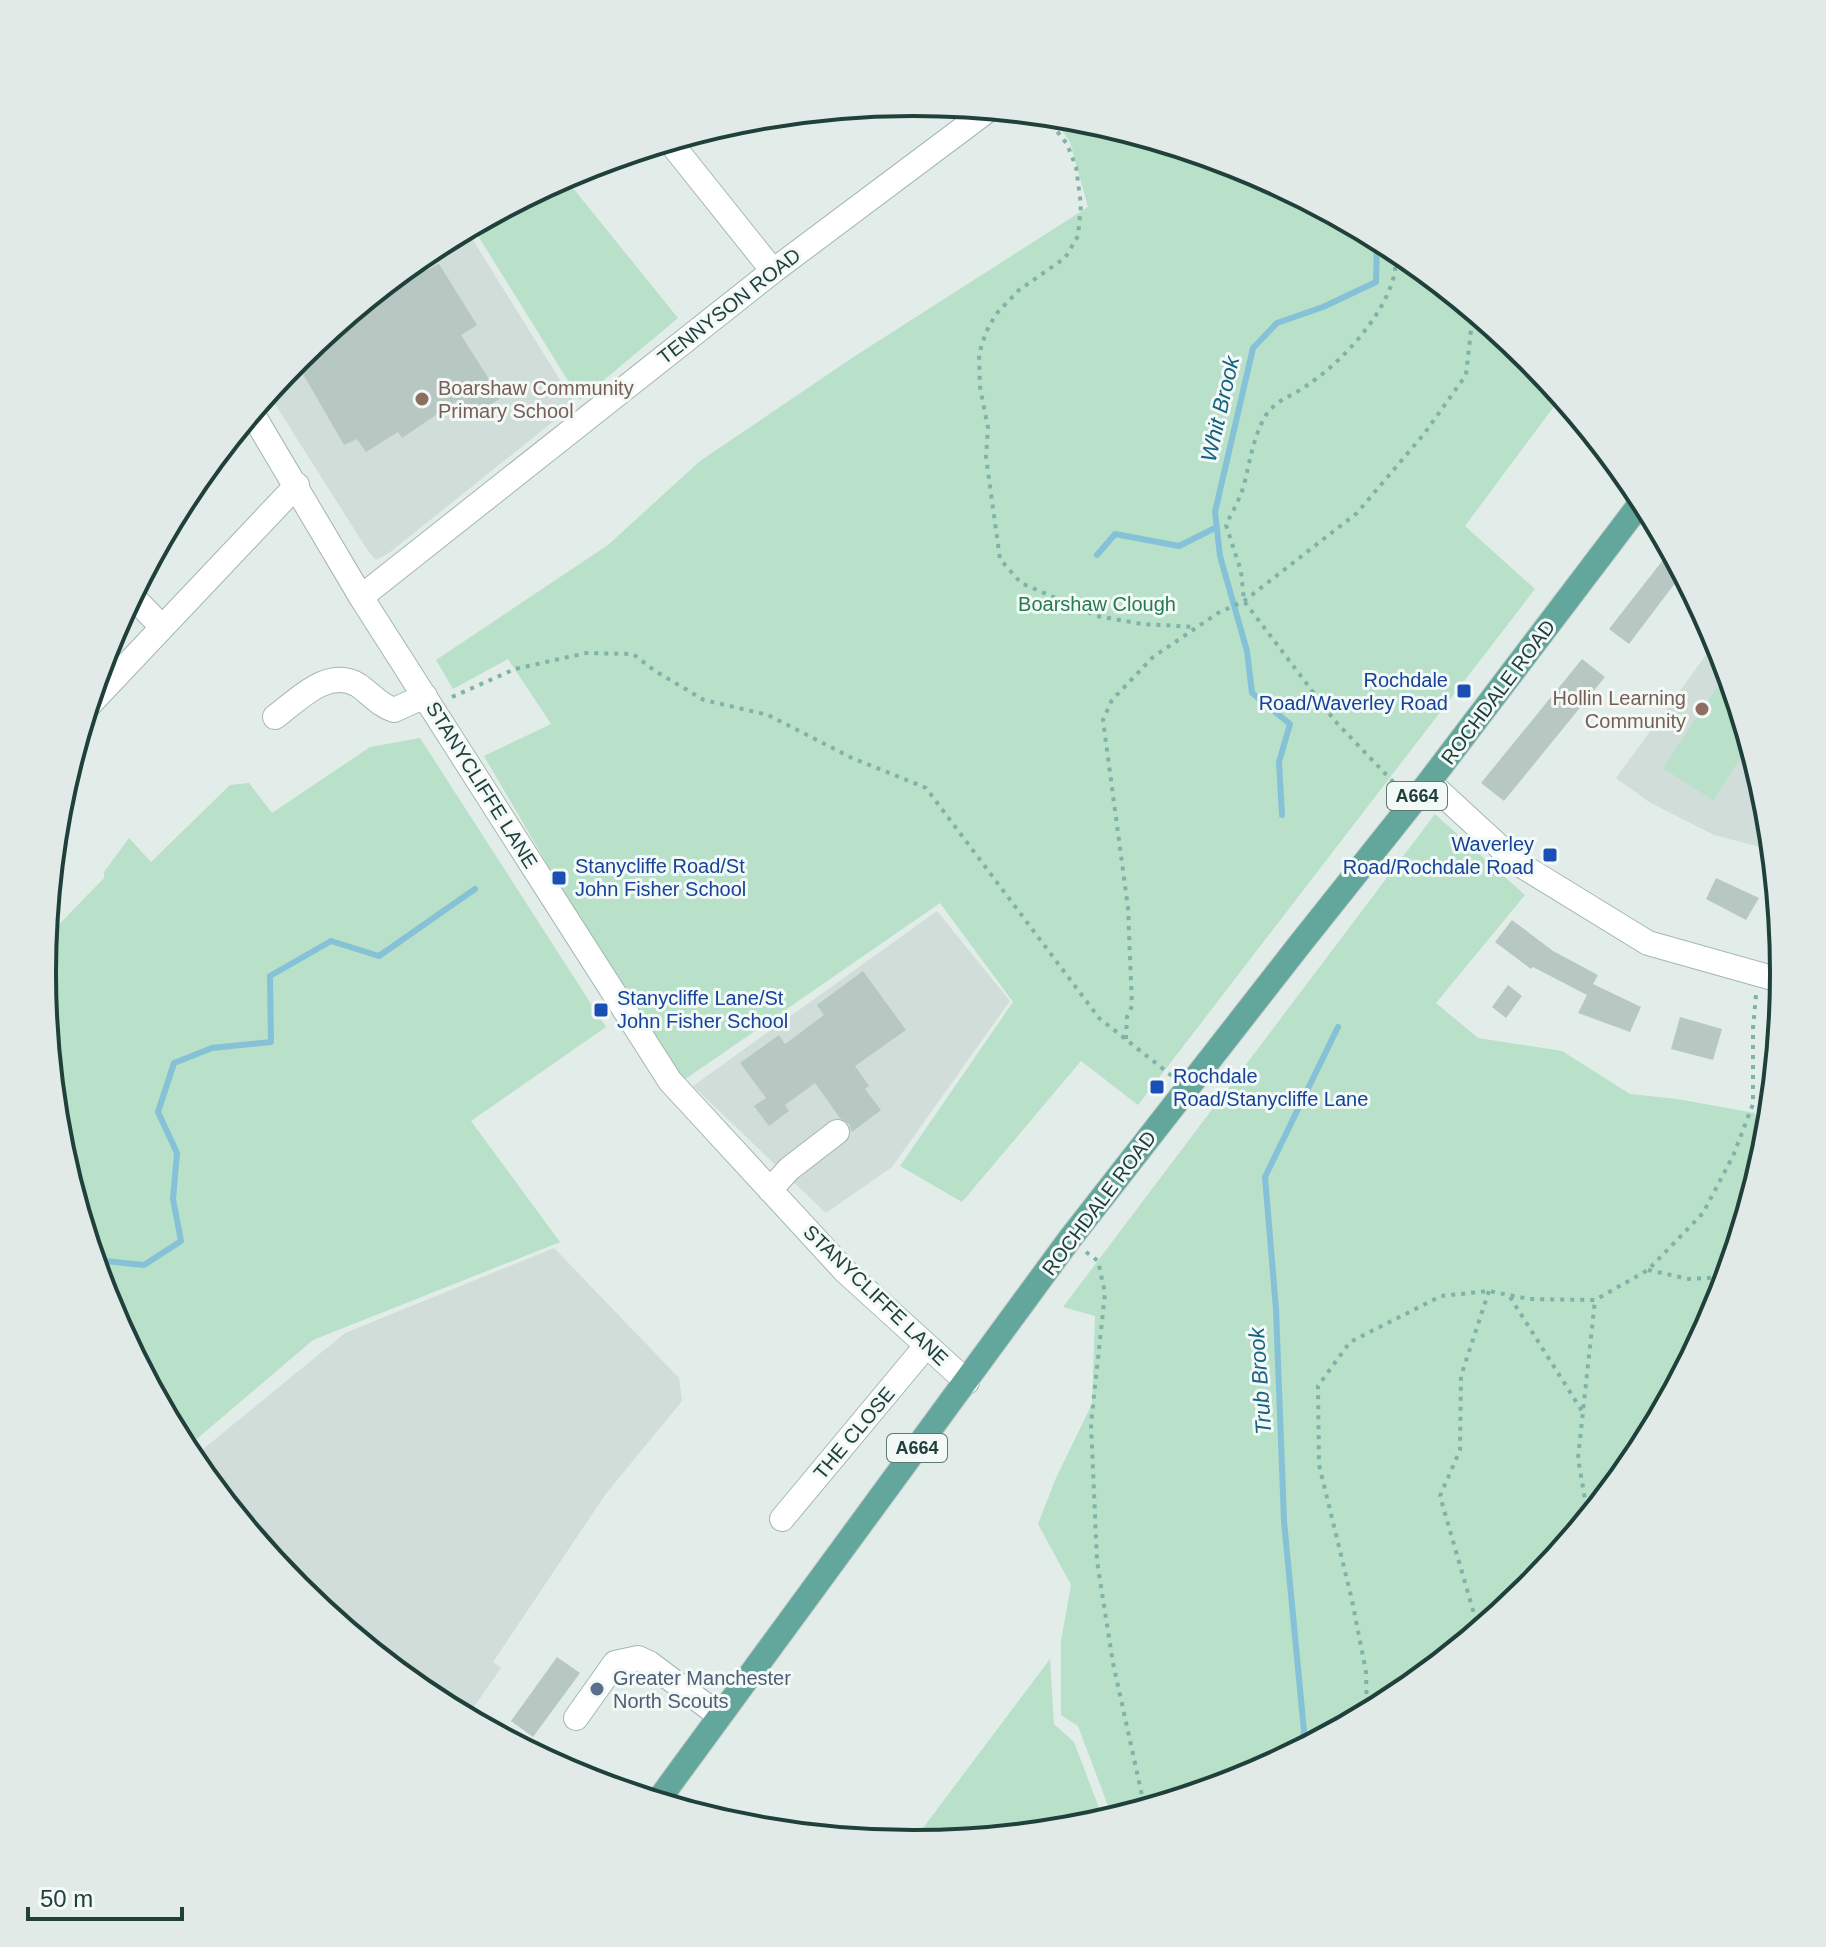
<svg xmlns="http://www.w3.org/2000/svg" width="1826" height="1947" font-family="Arial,sans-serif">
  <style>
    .built { fill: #d0ddd9 }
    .green { fill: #b9e0c8 }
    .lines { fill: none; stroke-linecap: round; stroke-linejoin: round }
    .stream { stroke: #85c1d7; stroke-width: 6 }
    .building { fill: #b7c8c3 }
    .minor-casing { stroke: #a4b6b1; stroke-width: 26 }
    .major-casing { stroke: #c1cac8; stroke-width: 26 }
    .path { stroke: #7fb3a9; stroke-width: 4; stroke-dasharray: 4 6; stroke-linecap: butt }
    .minor { stroke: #fff; stroke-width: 24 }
    .major { stroke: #62a69c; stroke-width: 24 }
    .education-dot { fill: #8d6e63; stroke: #f3f9f7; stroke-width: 3 }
    .transit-dot { fill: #1a4fb4; stroke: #f3f9f7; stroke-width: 3 }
    .service-dot { fill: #5c6f8a; stroke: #f3f9f7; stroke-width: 3 }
    .labels { text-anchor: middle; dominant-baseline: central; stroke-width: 6; stroke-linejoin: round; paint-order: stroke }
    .shield { fill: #f3f9f7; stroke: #5f7873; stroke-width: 2 }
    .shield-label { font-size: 18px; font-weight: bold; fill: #20403b }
    .street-label { font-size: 20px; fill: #20403b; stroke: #f3f9f7 }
    .education-label { font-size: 20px; fill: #785e54; stroke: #f3f9f7; text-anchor: start }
    .park-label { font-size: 20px; fill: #277a50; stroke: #f3f9f7 }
    .transit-label { font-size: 20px; fill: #164399; stroke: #f3f9f7; text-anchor: start }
    .service-label { font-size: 20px; fill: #4e5e75; stroke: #f3f9f7; text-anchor: start }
    .water-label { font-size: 22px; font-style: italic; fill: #156381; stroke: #f3f9f7 }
    .rim { fill: none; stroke: #20403b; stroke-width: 4 }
  </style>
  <rect width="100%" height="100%" fill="#e2ede9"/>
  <!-- built -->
  <path class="built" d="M466 229 575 404 389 553 376 560 368 551 268 393 297 357 429 249Z
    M1717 640 1767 804 1772 850 1714 835 1649 802 1616 778Z
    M937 911 1010 1001 892 1167 826 1213 693 1086Z
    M554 1248 679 1378 682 1401 605 1495 493 1662 501 1668 466 1718 429 1697 297 1589 193 1462 202 1450 345 1333Z"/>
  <!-- green -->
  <path class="green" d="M1075 119 1247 169 1397 250 1529 358 1561 397 1465 526 1535 589 1138 1105 1081 1061 962 1202 900 1166 1013 1002 940 903 684 1080 571 905 484 756 551 724 508 659 453 689 436 660 608 545 700 461 855 356 1088 207 1070 142 1061 129Z
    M564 177 678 318 580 400 472 226Z
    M1721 682 1733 690 1749 745 1713 800 1663 768Z
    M420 738 606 1027 471 1121 560 1242 313 1340 185 1449 108 1306 59 1143 42 973 45 939 104 878V872L129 838 151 862 230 785 249 783 272 813 370 747Z
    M1435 814 1525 895 1436 1003 1478 1038 1562 1051 1630 1094 1677 1099 1755 1113 1765 1153 1718 1307 1637 1458 1529 1590 1397 1698 1246 1778 1113 1819 1078 1726 1061 1715V1641L1071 1585 1038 1524 1056 1478 1092 1404 1095 1316 1063 1307Z
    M1050 1659 1054 1724 1074 1742 1104 1821 1082 1828 911 1844Z"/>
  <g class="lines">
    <!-- stream -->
    <path class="stream" d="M1097 555 1115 534 1179 546 1217 527
      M1282 815 1279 762 1290 724 1252 693 1247 651 1220 556 1215 512 1253 348 1277 323 1323 307 1376 282 1377 238
      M99 1275 105 1261 144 1265 181 1241 173 1199 177 1153 158 1112 174 1063 212 1048 271 1042 270 976 331 941 379 956 475 889
      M1302 1749 1304 1731 1284 1521 1276 1309 1265 1177 1338 1027"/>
  </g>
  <!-- building -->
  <path class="building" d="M417 259 425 271 439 264 477 325 461 335 501 398 467 419 455 402 402 438 398 432 366 452 357 439 344 445 295 360Z
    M1670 551 1682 574 1629 644 1609 629Z
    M1582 659 1605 677 1504 801 1481 783Z
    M1716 878 1759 898 1746 920 1706 899Z
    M1512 920 1553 951 1598 975 1593 984 1641 1007 1630 1032 1578 1013 1587 995 1533 967 1531 969 1495 942Z
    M863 971 906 1030 855 1066 869 1086 865 1089 881 1110 852 1132 849 1124 840 1118 815 1083 785 1105 789 1111 769 1126 754 1106 766 1098 740 1063 779 1035 785 1044 824 1015 817 1005Z
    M1508 985 1522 996 1506 1018 1492 1007Z
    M1680 1017 1722 1029 1713 1060 1671 1049Z
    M557 1657 580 1673 533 1737 511 1721Z"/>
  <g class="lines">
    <!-- minor casing -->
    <g class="minor-casing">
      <path id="minor" d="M670 142 773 271
        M252 413 361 597 670 1081 845 1271 967 1382
        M132 596 162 627
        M361 597 773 271 988 110
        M88 706 297 485
        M275 717C298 700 328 667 358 685 370 693 380 706 394 710L425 696
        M1429 782 1516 862 1648 943 1783 981
        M770 1190 789 1169 837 1132
        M782 1519 926 1346
        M576 1718 615 1663 638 1658 649 1663 720 1716"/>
    </g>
    <!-- major casing -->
    <g class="major-casing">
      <path id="major" d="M657 1802 1069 1240 1300 944 1429 782 1643 500"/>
    </g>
    <!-- path -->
    <path class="path" d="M1045 116 1067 144 1076 167 1081 205 1078 236 1065 258 1019 290 996 314 986 332 979 354 980 387 988 428 986 457 1000 559 1021 583 1097 616 1142 624 1196 627
      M1392 247C1393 254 1396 264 1395 271 1387 314 1341 363 1306 386 1291 397 1277 399 1266 415 1253 437 1250 461 1244 485 1240 499 1232 512 1226 525L1241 571 1244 601 1335 721 1398 787
      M452 697 515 669 586 653 633 654 655 671 704 700 768 715 852 758 926 788 1099 1018 1172 1076
      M1126 1039 1127 1017 1132 1006 1128 908 1103 720 1112 700 1153 657 1218 613 1244 601 1357 513 1424 434 1466 375 1473 312
      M1086 1252 1098 1261 1105 1293 1091 1424 1097 1561 1113 1663 1145 1809
      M1648 1270 1689 1279 1727 1277
      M1510 1297 1582 1411
      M1588 1517 1578 1458 1595 1300
      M1479 1631 1440 1496 1460 1450 1461 1376 1489 1291
      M1367 1714 1366 1672 1352 1600 1319 1465 1318 1386 1350 1342 1441 1296 1489 1291 1529 1299 1595 1300 1648 1270 1703 1213 1733 1156 1753 1104V1028L1756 995"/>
    <!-- minor -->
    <use href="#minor" class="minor"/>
    <!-- major -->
    <use href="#major" class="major"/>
  </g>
  <!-- markers -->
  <g class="education-dot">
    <circle cx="422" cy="399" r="8"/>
    <circle cx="1702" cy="709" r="8"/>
  </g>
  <g class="transit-dot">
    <rect x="1456" y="683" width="16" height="16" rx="4"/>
    <rect x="1542" y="847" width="16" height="16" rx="4"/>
    <rect x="551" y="870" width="16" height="16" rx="4"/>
    <rect x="593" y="1002" width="16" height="16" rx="4"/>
    <rect x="1149" y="1079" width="16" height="16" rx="4"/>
  </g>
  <circle class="service-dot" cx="597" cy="1689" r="8"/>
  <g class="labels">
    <!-- shield labels -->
    <g class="shield">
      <rect x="1387" y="782" width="60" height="28" rx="6"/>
      <rect x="887" y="1434" width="60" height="28" rx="6"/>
    </g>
    <g class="shield-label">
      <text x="1417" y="796">A664</text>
      <text x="917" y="1448">A664</text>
    </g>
    <!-- street labels -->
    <g class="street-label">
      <text transform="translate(729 306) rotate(-38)">TENNYSON ROAD</text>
      <text transform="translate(1498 692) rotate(-53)">ROCHDALE ROAD</text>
      <text transform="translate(482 785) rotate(58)">STANYCLIFFE LANE</text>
      <text transform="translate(1099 1203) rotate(-53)">ROCHDALE ROAD</text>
      <text transform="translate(876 1295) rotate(44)">STANYCLIFFE LANE</text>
      <text transform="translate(854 1433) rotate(-50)">THE CLOSE</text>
    </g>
    <!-- education labels -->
    <g class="education-label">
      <text x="438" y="388">Boarshaw Community<tspan x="438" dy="23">Primary School</tspan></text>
      <text x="1686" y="698" text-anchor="end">Hollin Learning<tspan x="1686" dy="23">Community</tspan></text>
    </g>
    <!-- park labels -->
    <g class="park-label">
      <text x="1097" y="604">Boarshaw Clough</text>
    </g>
    <!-- transit labels -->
    <g class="transit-label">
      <text x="1448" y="680" text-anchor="end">Rochdale<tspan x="1448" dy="23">Road/Waverley Road</tspan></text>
      <text x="1534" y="844" text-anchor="end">Waverley<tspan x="1534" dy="23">Road/Rochdale Road</tspan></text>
      <text x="575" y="866">Stanycliffe Road/St<tspan x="575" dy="23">John Fisher School</tspan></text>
      <text x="617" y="998">Stanycliffe Lane/St<tspan x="617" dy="23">John Fisher School</tspan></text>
      <text x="1173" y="1076">Rochdale<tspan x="1173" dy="23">Road/Stanycliffe Lane</tspan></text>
    </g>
    <!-- service labels -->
    <g class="service-label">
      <text x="613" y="1678">Greater Manchester<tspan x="613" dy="23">North Scouts</tspan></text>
    </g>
    <!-- water labels -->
    <g class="water-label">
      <text transform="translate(1220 409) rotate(-77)">Whit Brook</text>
      <text transform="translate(1260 1381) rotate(-94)">Trub Brook</text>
    </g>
  </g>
  <!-- crop -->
  <path d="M0 0H1826V1947H0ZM56 973a857 857 0 1 1 1714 0a857 857 0 1 1-1714 0Z" fill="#e2eae8" fill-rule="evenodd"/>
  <path class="rim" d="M56 973a857 857 0 1 1 1714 0a857 857 0 1 1-1714 0Z"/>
  <!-- scale -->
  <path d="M28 1907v12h154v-12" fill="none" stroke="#20403b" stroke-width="4"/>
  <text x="40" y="1907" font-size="24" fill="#20403b" stroke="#f3f9f7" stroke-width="6" paint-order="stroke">50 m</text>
</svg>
